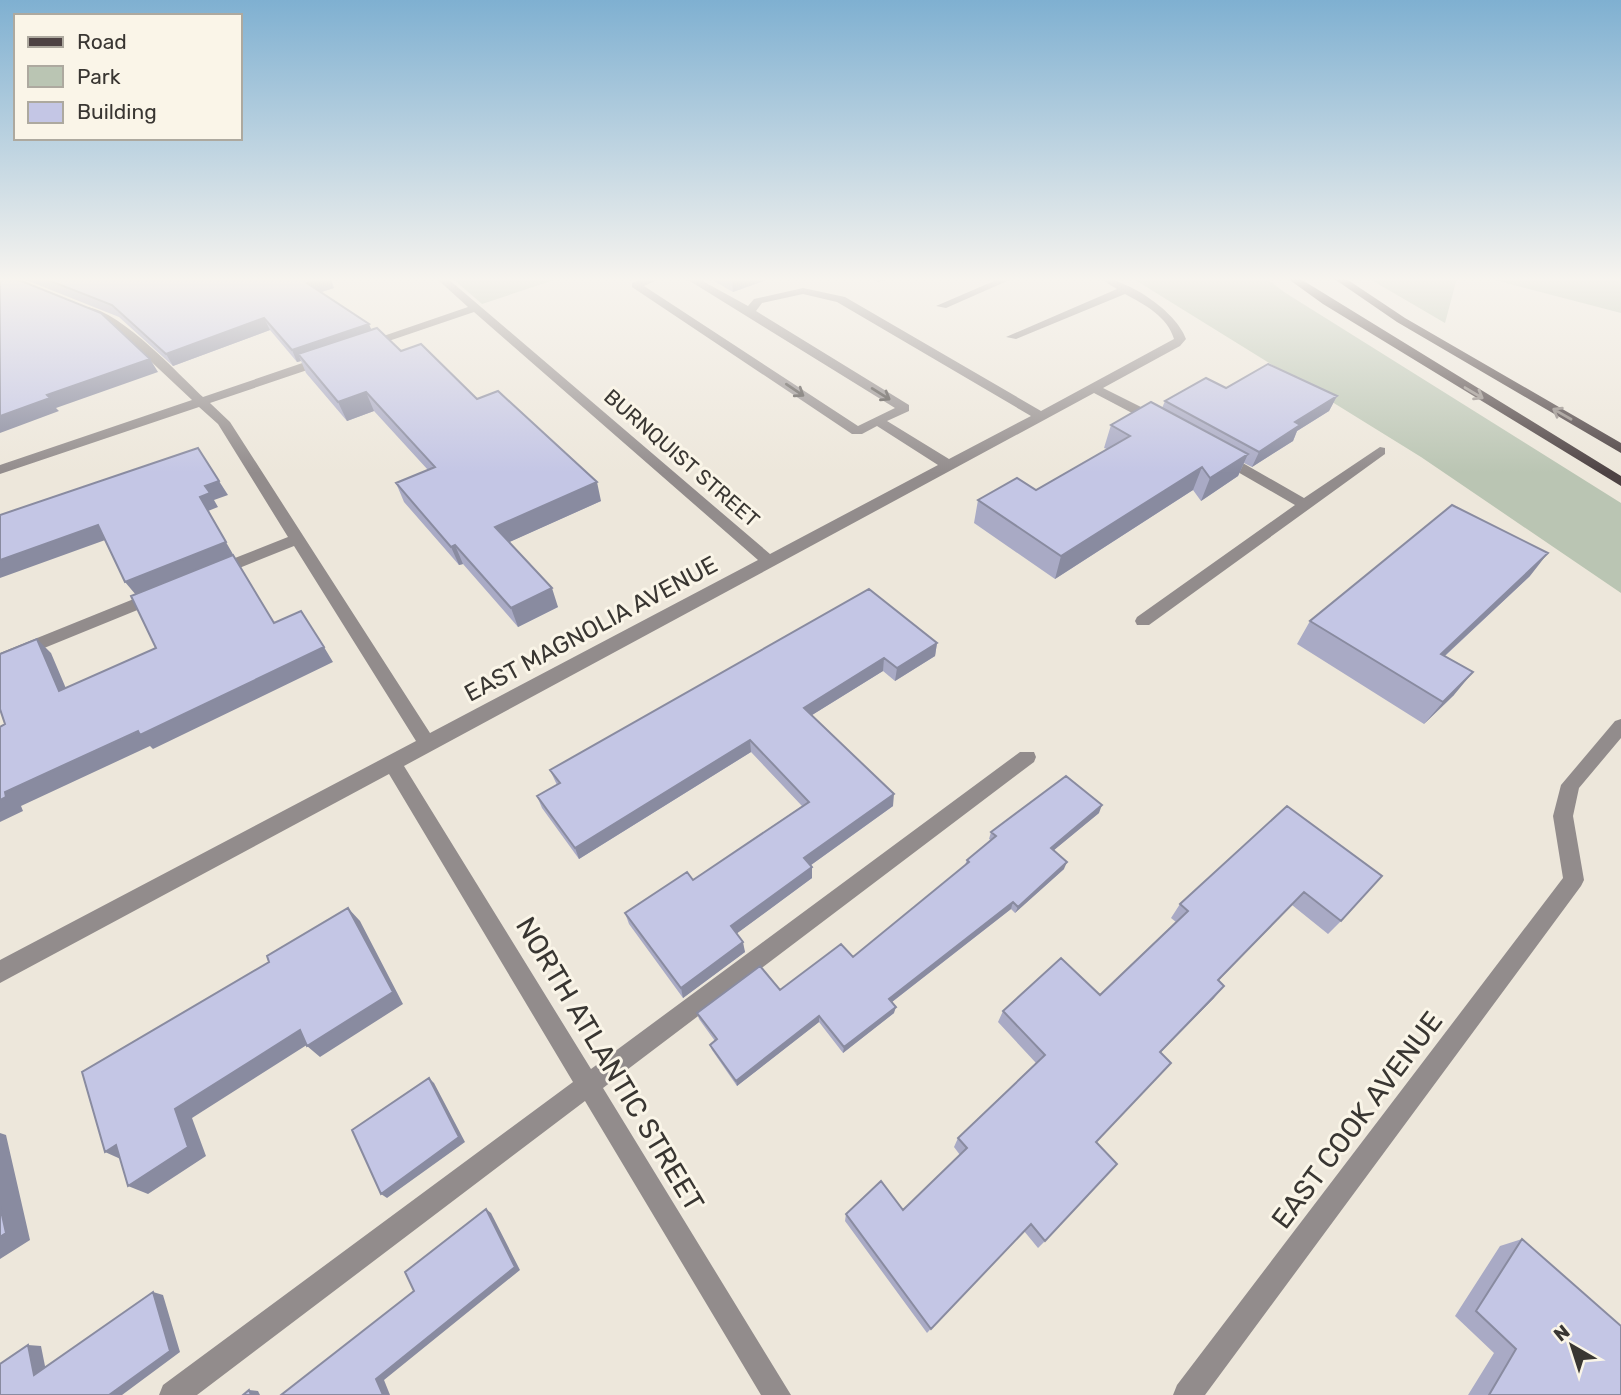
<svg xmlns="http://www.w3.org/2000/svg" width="1621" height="1395" font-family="Rubik,sans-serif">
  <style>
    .green { fill: #bac5b3 }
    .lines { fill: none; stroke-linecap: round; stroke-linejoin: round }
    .minor { fill: #928c8c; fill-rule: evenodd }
    .major { fill: #4d4243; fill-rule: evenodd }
    .wall { fill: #a9aac5 }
    .shaded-wall { fill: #898ba0 }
    .building { fill: #c4c6e5; stroke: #898ba0; stroke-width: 2 }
    .oneway { stroke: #4b4744 }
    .oneway2 { stroke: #928a85 }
    .labels { text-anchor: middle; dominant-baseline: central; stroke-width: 6; stroke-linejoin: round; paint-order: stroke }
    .far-street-label { font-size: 21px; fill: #393632; stroke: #faf5e8 }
    .street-label { font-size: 24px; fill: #393632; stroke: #faf5e8 }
    .near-street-label { font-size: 28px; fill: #393632; stroke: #faf5e8 }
  </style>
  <rect width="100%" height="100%" fill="#ede7db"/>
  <!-- green -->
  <path class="green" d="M452 278H560L482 304Z
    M1132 278H1266L1284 292 1621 503V593L1421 457Z
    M1368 278H1457L1445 323Z
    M1487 278H1621V313Z"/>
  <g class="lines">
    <!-- minor -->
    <path class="minor" d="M436 278H447L770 554 938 465 877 426 862 434H852L632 287V283L647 278H661L644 286 858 426 895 408 685 278H697L748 306 754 299 803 288 845 297 1041 411 1174 339C1168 317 1144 304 1125 294L1016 339 1006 337 1117 289 1099 278C1127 278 1177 312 1186 339L1180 346 1103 388 1163 418V424H1153L1094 393 404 766 591 1069 1020 752H1034L1036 757 1034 762 603 1088 791 1395H761L585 1101 197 1395H159L163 1385 573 1082 389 774 0 983V960L416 741 294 546 222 575H212L209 571 212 567 288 537 218 424 199 407 0 474V465L192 400 110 323 80 311V307C114 303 178 374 203 397L320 357H328V363L210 403 230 422 430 733 758 560 474 312 371 347H363V343L468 307ZM803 294 837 302 1031 416 949 459 887 421 909 411V405L756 311 762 303Z
      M1001 278H1014L946 308 936 306Z
      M1380 447 1385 448V454L1149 625H1137L1135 621 1137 617 1295 505 1217 460V454H1227L1304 498Z
      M156 590 162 592 164 596 162 600 0 666V653Z
      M1621 719V738L1579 788 1573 816 1584 880 1581 886 1205 1395H1173L1177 1385 1563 878 1553 816 1561 785 1615 721Z"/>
    <!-- major -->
    <path class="major" d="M1287 278H1299L1621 476V486L1323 304Z
      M1333 278H1345L1405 318 1621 443V453L1397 322Z"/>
  </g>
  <!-- wall -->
  <path class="wall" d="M21 278H330L334 288 321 292 401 351 477 399 601 501 509 542 558 607 518 627 463 564 459 565 404 502 396 483 428 470 374 411 347 421 306 373 301 361 297 362 270 330 173 366 119 317Z
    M709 278H772L733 292Z
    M870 278H888L878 282Z
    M1226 388 1337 396 1329 411 1297 431 1293 441 1252 467 1244 463 1238 476 1201 501 1193 490 1055 579 974 523 978 500 1036 490 1107 449 1104 448 1111 425 1162 408 1165 401Z
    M1530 576 1445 656 1454 695 1424 724 1297 644 1310 621Z
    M869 589 937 643 935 656 895 681 883 671 812 715 893 806 811 865 812 878 737 933 745 952 683 998 629 924 625 913 693 880 802 806 751 752 579 859 542 808 537 796 557 785 550 770Z
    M1287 806 1341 921 1328 934 1292 905 1218 981 1214 998 1160 1053 1096 1142 1045 1241 1038 1248 1024 1231 927 1333 845 1221 846 1214 903 1210 960 1155 954 1147 958 1138 1036 1063 998 1022 1003 1011 1100 995 1176 922 1171 918 1180 904Z
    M1099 813 1054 850 1064 869 1015 913 1011 909 892 1002 894 1013 843 1053 819 1022 737 1086 712 1050 710 1045 715 1041 699 1019 697 1013 780 990 853 957 965 865 967 860 991 840 989 839 991 832Z
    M1522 1239 1621 1395H1468L1494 1353 1455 1316 1500 1246Z"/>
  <!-- shaded-wall -->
  <path class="shaded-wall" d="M324 278H330L334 288 312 295 307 283Z
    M732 278H772L733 292Z
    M878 278H888L878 282Z
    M264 318 270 330 173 366 166 354Z
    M369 324 374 336 298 354 301 361 297 362 292 350Z
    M150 359 158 372 56 408 59 411 0 433V416L47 395Z
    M366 392 374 411 347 421 338 402Z
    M1337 396 1329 411 1297 431 1293 441 1252 467 1259 452 1295 422Z
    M1248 454 1238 476 1201 501 1210 478Z
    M1202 467 1193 490 1055 579 1061 556Z
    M219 481 228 495 214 500 205 486Z
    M597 482 601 501 501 546 495 527Z
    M210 493 218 507 208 511 234 556 136 595 125 582 200 497Z
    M98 525 108 539 0 578V560Z
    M455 545 463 564 459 565 451 547Z
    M1548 553 1530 576 1423 676 1441 654Z
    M552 588 558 607 518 627 511 608Z
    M37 639 51 653 73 705 59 691Z
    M937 643 935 656 895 681 897 668Z
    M324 647 333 662 153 749 150 746 21 806 23 811 0 822V800L5 792Z
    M884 658 883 671 804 720V708Z
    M1473 672 1454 695 1424 724 1443 702Z
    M750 740 751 752 579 859 575 848Z
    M894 794 893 806 804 870V858Z
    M1102 805 1099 813 1048 855 1051 848Z
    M1067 862 1064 869 1015 913 1018 907Z
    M812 867V878L732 937 731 926Z
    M1304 892 1292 905 1207 992 1218 980Z
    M1013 902 1011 909 888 1005 889 999Z
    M348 908 360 921 403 1004 320 1057 307 1046Z
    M743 942 745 952 683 998 681 988Z
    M1224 986 1214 998 1150 1063 1160 1052Z
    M896 1007 894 1013 843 1053 844 1047Z
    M819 1016V1022L737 1086 736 1081Z
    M300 1030 313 1041 192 1118 206 1156 148 1194 128 1186 175 1109Z
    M429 1078 434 1083 465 1142 387 1198 381 1194Z
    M0 1133 6 1135 30 1240 0 1259Z
    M116 1145 125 1161 105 1152Z
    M486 1209 491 1213 520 1270 384 1380 390 1395H383L376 1379Z
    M153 1292 163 1295 180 1352 122 1395H109Z
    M28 1345 41 1346 47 1376 34 1375Z
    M249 1390 258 1391 260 1395H251Z"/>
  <!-- building -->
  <path class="building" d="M0 278H14L101 313 150 359 47 395 50 398 0 416Z
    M43 278H324L307 283 369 324 292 350 264 318 166 354 112 305Z
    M377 328 401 351 421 344 477 399 498 391 597 482 495 527 552 588 511 608 455 545 451 547 396 483 435 467 366 392 338 402 298 354Z
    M1268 364 1337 396 1295 422 1300 425 1259 452 1165 401 1206 378 1226 388Z
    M1151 402 1248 454 1210 478 1202 467 1061 556 978 500 1017 478 1036 490 1130 436 1111 425Z
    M198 448 219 481 205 486 210 493 200 497 226 542 125 582 98 525 0 560V515Z
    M1452 505 1548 553 1441 654 1473 672 1443 702 1310 621Z
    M233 555 274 623 301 611 324 647 140 735 138 731 5 792 6 797 0 800V727L5 724 0 709V654L37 639 59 691 156 648 131 596Z
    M869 589 937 643 897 668 884 658 804 708 894 794 804 858 812 867 731 926 743 942 681 988 625 913 687 872 693 880 809 802 750 740 575 848 537 796 560 783 550 770Z
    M1066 776 1102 805 1051 848 1067 862 1018 907 1013 902 889 999 896 1007 844 1047 819 1016 736 1081 710 1045 717 1039 697 1013 760 966 780 990 841 944 853 957 969 862 967 860 996 836 991 832Z
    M1287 806 1382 876 1341 921 1304 892 1218 980 1224 986 1160 1052 1171 1063 1096 1142 1117 1164 1045 1241 1031 1224 931 1329 846 1214 881 1181 903 1210 967 1148 958 1138 1045 1055 1003 1011 1061 958 1100 995 1188 911 1180 904Z
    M348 908 393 992 307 1046 300 1030 175 1109 188 1147 128 1186 116 1145 105 1152 82 1072 269 962 267 956Z
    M429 1078 459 1137 381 1194 352 1130Z
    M0 1206 6 1233 0 1237Z
    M486 1209 515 1267 376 1379 383 1395H281L414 1291 405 1272Z
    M1522 1239 1621 1326V1395H1489L1516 1349 1476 1311Z
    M153 1292 170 1351 109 1395H0V1364L28 1345 34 1375Z
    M249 1390 251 1395H243Z"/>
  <!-- one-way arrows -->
  <defs><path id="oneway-shaft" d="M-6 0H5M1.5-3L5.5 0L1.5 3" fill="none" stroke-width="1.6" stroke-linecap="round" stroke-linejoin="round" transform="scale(1.75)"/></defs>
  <g class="oneway">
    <use href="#oneway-shaft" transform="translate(795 390) rotate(34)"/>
    <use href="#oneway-shaft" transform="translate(881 394) rotate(32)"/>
  </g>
  <g class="oneway2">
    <use href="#oneway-shaft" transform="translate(1474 393) rotate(31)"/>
    <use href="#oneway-shaft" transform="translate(1562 414) rotate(-150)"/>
  </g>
  <!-- sky -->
  <linearGradient id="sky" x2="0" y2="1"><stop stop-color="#7fb0d1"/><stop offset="0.59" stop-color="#f7f4ef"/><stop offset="1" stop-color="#f7f4ef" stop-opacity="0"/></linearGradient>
  <rect width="1621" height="473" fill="url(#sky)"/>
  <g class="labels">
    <!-- far-street labels -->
    <g class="far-street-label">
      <text transform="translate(682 458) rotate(41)">BURNQUIST STREET</text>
    </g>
    <!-- street labels -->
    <g class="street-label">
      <text transform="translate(591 629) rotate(-28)">EAST MAGNOLIA AVENUE</text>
    </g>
    <!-- near-street labels -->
    <g class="near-street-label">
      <text transform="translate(610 1064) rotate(59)">NORTH ATLANTIC STREET</text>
      <text transform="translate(1357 1120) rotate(-53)">EAST COOK AVENUE</text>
    </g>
  </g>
  <!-- legend -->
  <rect x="14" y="14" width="228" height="126" fill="#faf5e8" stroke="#ada99f" stroke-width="2"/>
  <rect x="28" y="37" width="35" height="10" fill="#4d4243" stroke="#ada99f" stroke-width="2"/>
  <text x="77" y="49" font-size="21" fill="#393632">Road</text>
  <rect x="28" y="66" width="35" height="21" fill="#bac5b3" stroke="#ada99f" stroke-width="2"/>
  <text x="77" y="84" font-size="21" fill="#393632">Park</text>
  <rect x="28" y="102" width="35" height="21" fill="#c4c6e5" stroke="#ada99f" stroke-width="2"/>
  <text x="77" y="119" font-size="21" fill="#393632">Building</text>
  <!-- north arrow -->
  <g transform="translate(1572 1346) rotate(321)" stroke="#faf5e8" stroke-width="5" paint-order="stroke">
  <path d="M0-5L12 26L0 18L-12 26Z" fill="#393632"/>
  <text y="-10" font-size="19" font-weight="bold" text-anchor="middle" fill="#393632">N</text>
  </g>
</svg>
